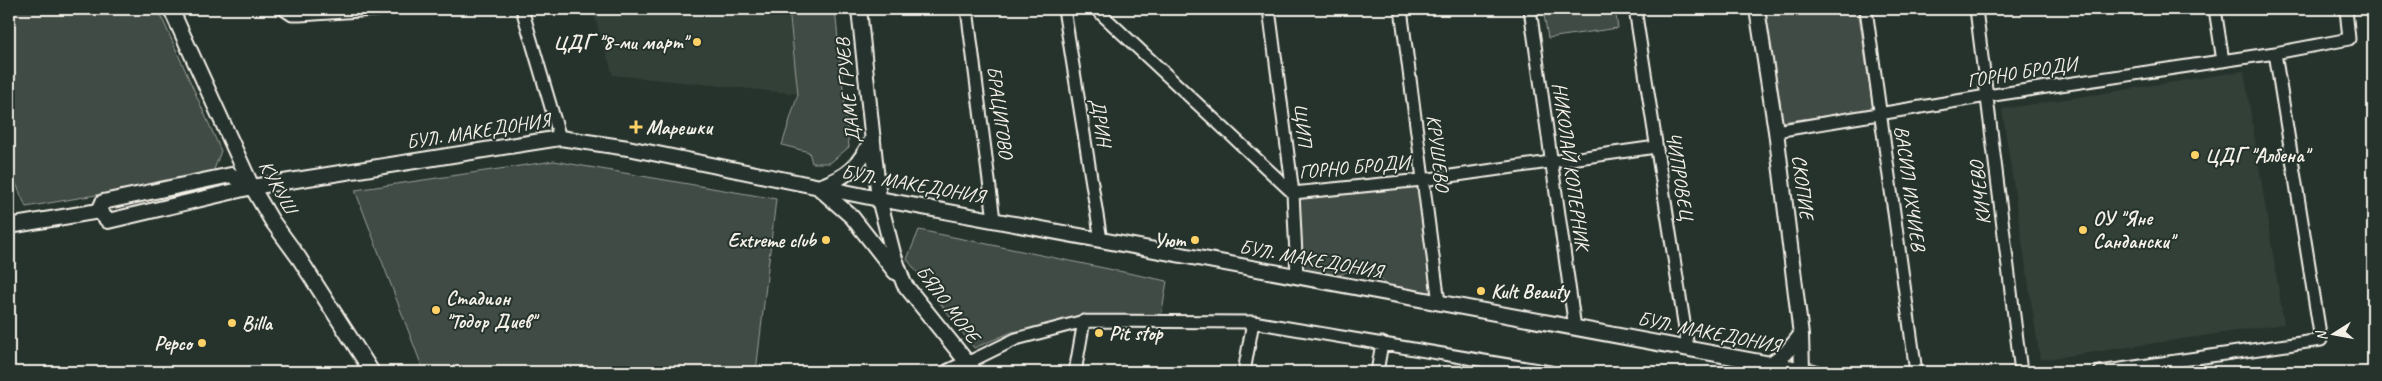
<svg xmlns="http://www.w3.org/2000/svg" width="2382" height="381" font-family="Caveat,sans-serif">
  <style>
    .built { fill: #333f39 }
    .green { fill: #414b45; stroke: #9a9e96 }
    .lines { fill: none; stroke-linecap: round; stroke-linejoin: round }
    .minor-casing { stroke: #f4f1e8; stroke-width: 15 }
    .tertiary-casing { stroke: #f4f1e8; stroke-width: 18 }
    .minor { stroke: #26332d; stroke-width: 11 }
    .tertiary { stroke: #26332d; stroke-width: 14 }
    .poi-dot { fill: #ffd166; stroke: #26332d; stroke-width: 2 }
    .labels { text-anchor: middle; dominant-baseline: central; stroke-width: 4; stroke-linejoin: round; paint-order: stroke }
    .poi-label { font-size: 20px; font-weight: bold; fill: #f4f1e8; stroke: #26332d; text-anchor: start }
    .street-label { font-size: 20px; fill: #f4f1e8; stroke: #26332d }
  </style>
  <rect width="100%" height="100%" fill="#26332d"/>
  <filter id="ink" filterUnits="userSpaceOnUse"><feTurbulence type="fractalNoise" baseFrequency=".02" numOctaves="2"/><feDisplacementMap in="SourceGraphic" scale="10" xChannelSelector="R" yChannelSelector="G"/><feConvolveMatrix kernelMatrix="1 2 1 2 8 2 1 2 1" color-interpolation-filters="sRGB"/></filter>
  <g filter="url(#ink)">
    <!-- built -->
    <path class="built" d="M592 9H789L798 94 613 75Z
      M2244 71 2284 324 2040 360 2002 109Z"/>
    <!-- green -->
    <path class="green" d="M9 9H158L221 151 212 175 26 207 9 167Z
      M789 9H835L849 147 830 163H812L809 152 782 145 798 94Z
      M1543 9H1615L1618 28 1548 38Z
      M1764 9H1858L1873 110 1780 122Z
      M554 161 776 199 756 372H424L355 190Z
      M1418 185 1431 292 1385 285 1379 274 1349 271 1334 277 1303 272 1299 197Z
      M919 230 1167 281 1161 317 1122 316 1012 332 974 348 907 259Z"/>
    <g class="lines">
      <!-- minor casing -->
      <g class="minor-casing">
        <path id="minor" d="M283 9 292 15H300L389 9
          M522 9 560 138
          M967 9 994 220
          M1064 9 1101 240
          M1096 9 1293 193 1422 180 1656 147
          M1269 9 1293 193 1297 276
          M1401 9 1439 303
          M1530 9 1575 328
          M1635 9 1688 348
          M1866 9 1916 372
          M1976 9 2021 372
          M2215 9 2223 61
          M1776 131 1987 96 2275 53 2349 39 2346 9
          M967 363 1016 339 1084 321 1253 322 1550 372
          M1075 372 1084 321
          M1244 372 1253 322
          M1377 372 1382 343
          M2100 372 2321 340 2275 53"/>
      </g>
      <!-- tertiary casing -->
      <g class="tertiary-casing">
        <path id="tertiary" d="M171 9 252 187 272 221 299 258 372 372
          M859 9 879 199 893 253 904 284 975 372
          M1757 9 1776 131 1801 335 1802 370
          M819 187C850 176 858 166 873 138
          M819 188 852 217 895 272
          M99 211 108 221 252 187 560 138 628 148 879 199 1814 372
          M99 211 103 202 231 175 252 187
          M9 226 99 211
          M1770 364 1786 353 1801 335
          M948 372 967 363"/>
      </g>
      <!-- minor -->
      <use href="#minor" class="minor"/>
      <!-- tertiary -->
      <use href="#tertiary" class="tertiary"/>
    </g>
  </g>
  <!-- markers -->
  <g class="poi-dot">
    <circle cx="697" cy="42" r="5"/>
    <path d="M633.5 119.5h5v5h5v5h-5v5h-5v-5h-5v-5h5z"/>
    <circle cx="2195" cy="155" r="5"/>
    <circle cx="2083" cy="230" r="5"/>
    <circle cx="826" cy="240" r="5"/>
    <circle cx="1195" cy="240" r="5"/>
    <circle cx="1481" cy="291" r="5"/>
    <circle cx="436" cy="310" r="5"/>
    <circle cx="232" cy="323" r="5"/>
    <circle cx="1099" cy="333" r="5"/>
    <circle cx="202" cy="343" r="5"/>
  </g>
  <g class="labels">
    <!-- poi labels -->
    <g class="poi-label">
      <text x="687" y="42" text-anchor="end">ЦДГ "8-ми март"</text>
      <text x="646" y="127">Марешки</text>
      <text x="2205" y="155">ЦДГ "Албена"</text>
      <text x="2093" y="218">ОУ "Яне<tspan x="2093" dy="23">Сандански"</tspan></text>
      <text x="816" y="240" text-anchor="end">Extreme club</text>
      <text x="1185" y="240" text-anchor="end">Уют</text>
      <text x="1491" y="291">Kult Beauty</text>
      <text x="446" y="298">Стадион<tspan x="446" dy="23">"Тодор Диев"</tspan></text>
      <text x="242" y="323">Billa</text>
      <text x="1109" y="333">Pit stop</text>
      <text x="192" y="343" text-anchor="end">Pepco</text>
    </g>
    <!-- street labels -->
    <g class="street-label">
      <text transform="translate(2022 72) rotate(-9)">ГОРНО БРОДИ</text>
      <text transform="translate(848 91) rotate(-96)">ДАМЕ ГРУЕВ</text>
      <text transform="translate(1000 112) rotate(82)">БРАЦИГОВО</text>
      <text transform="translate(1101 122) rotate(81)">ДРИН</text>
      <text transform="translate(1303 125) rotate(83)">ЩИП</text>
      <text transform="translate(478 131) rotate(-9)">БУЛ. МАКЕДОНИЯ</text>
      <text transform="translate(1438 153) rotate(83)">КРУШЕВО</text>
      <text transform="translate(1571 166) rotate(82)">НИКОЛАЙ КОПЕРНИК</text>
      <text transform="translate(1354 167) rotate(-5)">ГОРНО БРОДИ</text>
      <text transform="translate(1680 176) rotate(81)">ЧИПРОВЕЦ</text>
      <text transform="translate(913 184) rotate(10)">БУЛ. МАКЕДОНИЯ</text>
      <text transform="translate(278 187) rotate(61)">КУКУШ</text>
      <text transform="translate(1803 187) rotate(83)">СКОПИЕ</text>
      <text transform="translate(1910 188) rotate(82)">ВАСИЛ ИХЧИЕВ</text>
      <text transform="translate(1980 193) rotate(-97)">КИЧЕВО</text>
      <text transform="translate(1311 259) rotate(10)">БУЛ. МАКЕДОНИЯ</text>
      <text transform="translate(948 304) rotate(53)">БЯЛО МОРЕ</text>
      <text transform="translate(1709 332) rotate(11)">БУЛ. МАКЕДОНИЯ</text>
    </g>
  </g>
  <!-- margin -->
  <rect width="2382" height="381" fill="none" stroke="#26332d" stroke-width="30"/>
  <rect x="15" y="15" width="2352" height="351" fill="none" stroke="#f4f1e8" stroke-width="2" filter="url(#ink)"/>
  <!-- north arrow -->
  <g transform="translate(2334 334) rotate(259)" stroke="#26332d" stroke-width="4" paint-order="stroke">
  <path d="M0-4L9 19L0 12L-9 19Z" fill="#f4f1e8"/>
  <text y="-8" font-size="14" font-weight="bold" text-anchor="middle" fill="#f4f1e8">N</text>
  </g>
</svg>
